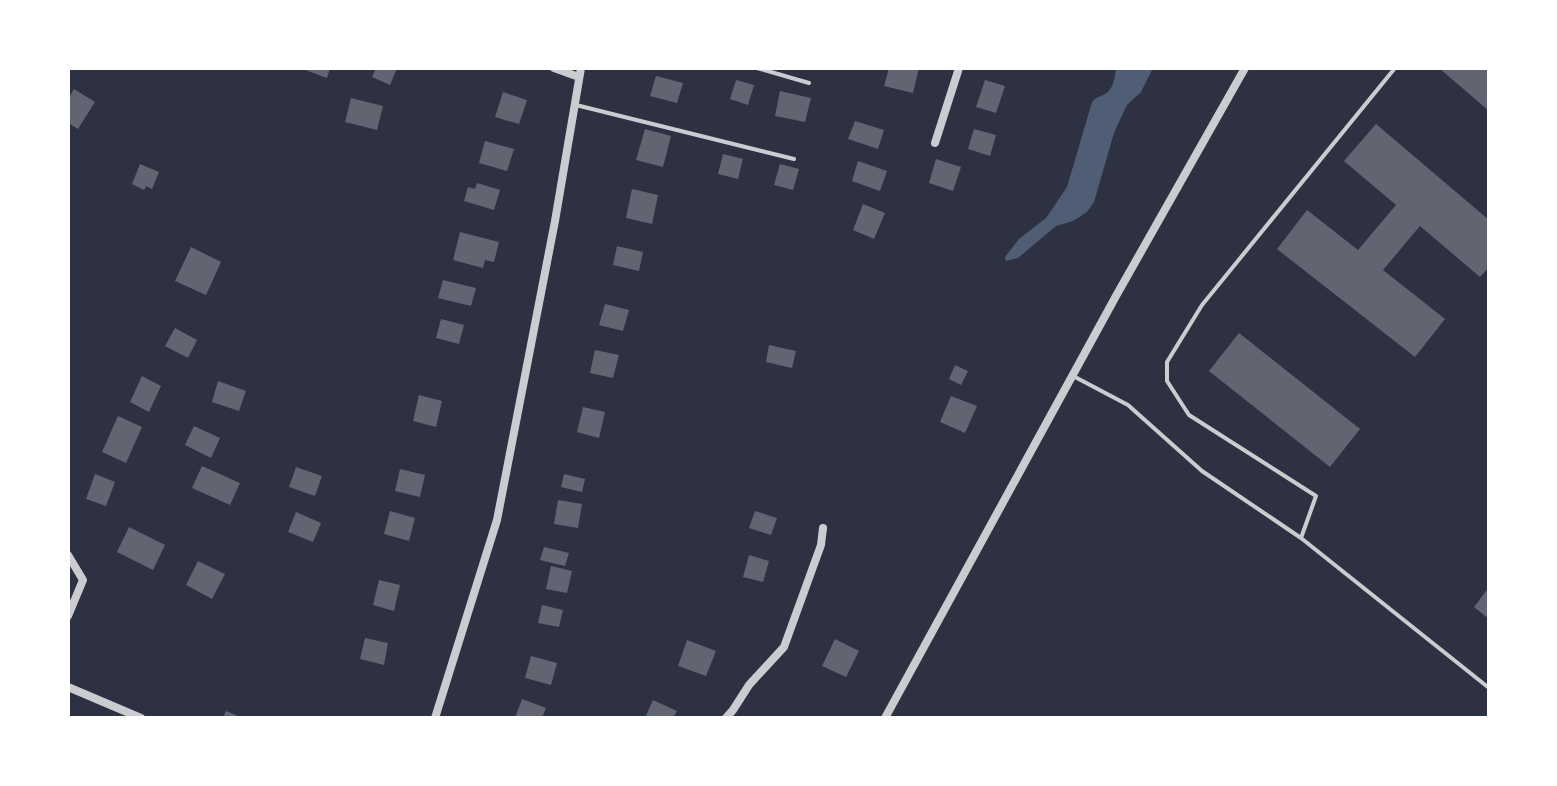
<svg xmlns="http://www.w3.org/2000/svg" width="1557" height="786" font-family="Manrope,sans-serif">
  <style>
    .water { fill: #4f5d75 }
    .building { fill: #626471 }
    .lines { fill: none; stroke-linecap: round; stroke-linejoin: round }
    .service { stroke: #caccd0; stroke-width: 4 }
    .minor { stroke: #caccd0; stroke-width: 8 }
  </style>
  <rect width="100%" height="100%" fill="#2d3142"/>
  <!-- water -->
  <path class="water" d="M1116 68H1153L1141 92 1127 105 1119 122 1114 133 1094 202 1087 212 1073 221 1056 226 1018 258 1006 261 1005 257 1019 239 1046 218 1067 187 1092 102C1097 96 1102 97 1108 92 1114 86 1115 76 1116 68Z"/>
  <!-- building -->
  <path class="building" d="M300 68H330L327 78Z
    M376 68H397L390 85 372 77Z
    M889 68H919L913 93 884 86Z
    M1439 68H1489V111Z
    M656 76 683 83 677 103 650 96Z
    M736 80 754 85 748 105 730 99Z
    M985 80 1005 86 996 113 976 107Z
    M74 89 95 102 78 129 68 123V99Z
    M780 91 811 98 805 122 775 116Z
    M503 92 527 100 519 124 495 117Z
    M351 98 383 106 377 130 345 122Z
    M855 121 884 130 878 149 848 139Z
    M1376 124 1489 220V267L1480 277 1420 226 1383 270 1445 319 1415 357 1277 249 1307 210 1358 250 1396 205 1344 161Z
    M645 129 671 136 663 167 636 160Z
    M974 129 996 135 990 156 968 149Z
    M485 141 514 149 507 171 479 163Z
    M723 154 743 159 738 179 718 174Z
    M936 159 961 167 953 191 929 183Z
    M858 161 887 171 880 191 852 181Z
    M140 164 159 172 152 189 146 186 144 190 132 184Z
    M780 164 799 169 793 190 774 185Z
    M477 183 500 190 494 210 464 201 468 187 475 189Z
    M632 189 658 195 652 224 626 218Z
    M863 204 885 213 874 239 853 230Z
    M460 232 499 242 494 262 485 260 483 268 453 260Z
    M617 246 643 252 639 271 613 265Z
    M191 247 221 262 206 295 175 281Z
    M443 280 476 288 471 306 438 298Z
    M605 304 629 310 623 331 599 325Z
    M441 319 464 325 459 344 436 338Z
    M175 328 197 340 188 358 165 346Z
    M1239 333 1360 429 1330 467 1209 371Z
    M769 345 796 351 792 368 766 362Z
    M595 350 619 355 613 378 590 373Z
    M955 365 968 371 961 385 949 379Z
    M142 376 161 386 149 412 130 402Z
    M218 381 246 391 239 411 212 402Z
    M419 395 442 401 436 427 413 421Z
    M951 396 977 406 965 433 940 422Z
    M583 407 605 412 599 438 577 432Z
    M118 416 142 427 126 463 102 452Z
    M194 426 220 438 211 458 185 445Z
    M202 466 240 483 230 505 192 488Z
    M296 467 322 476 315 496 289 487Z
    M400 469 425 475 420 497 395 491Z
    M95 474 115 482 106 506 86 499Z
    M564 474 585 479 582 492 561 487Z
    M558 500 582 504 578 528 554 524Z
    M390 511 415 518 409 541 384 534Z
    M755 511 777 518 771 535 749 528Z
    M296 512 321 523 313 542 288 532Z
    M129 527 165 545 153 570 117 552Z
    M544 547 569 553 565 566 540 560Z
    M749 555 769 561 763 582 743 577Z
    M198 561 225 574 212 599 186 585Z
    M551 566 572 571 567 593 546 589Z
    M379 580 400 585 394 611 373 605Z
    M1489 587V619L1474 607Z
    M542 605 563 610 559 627 538 623Z
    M365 638 388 643 384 665 360 659Z
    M835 639 859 651 846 677 822 666Z
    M687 640 716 651 706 676 678 666Z
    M531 656 557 663 551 685 525 678Z
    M522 699 546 708 542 718H515Z
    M653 700 677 711 673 718H645Z
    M226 711 243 718H223Z"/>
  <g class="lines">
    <!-- service -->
    <path class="service" d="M757 68 809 83
      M576 105 794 159
      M1075 377 1128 405 1202 471 1301 538 1316 496 1189 415 1167 381V362L1202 305 1395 68
      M1301 538 1489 688"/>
    <!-- minor -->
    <path class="minor" d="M554 68 579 77
      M935 143 959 68
      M68 555 83 580 68 616
      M68 687 141 718
      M435 718 497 520 555 221 581 68
      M726 718 733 710 749 685 784 647 821 545 823 528
      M885 718 1116 296 1245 68"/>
  </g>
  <!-- border -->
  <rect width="1557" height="786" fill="none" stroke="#ffffff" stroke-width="140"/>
</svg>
